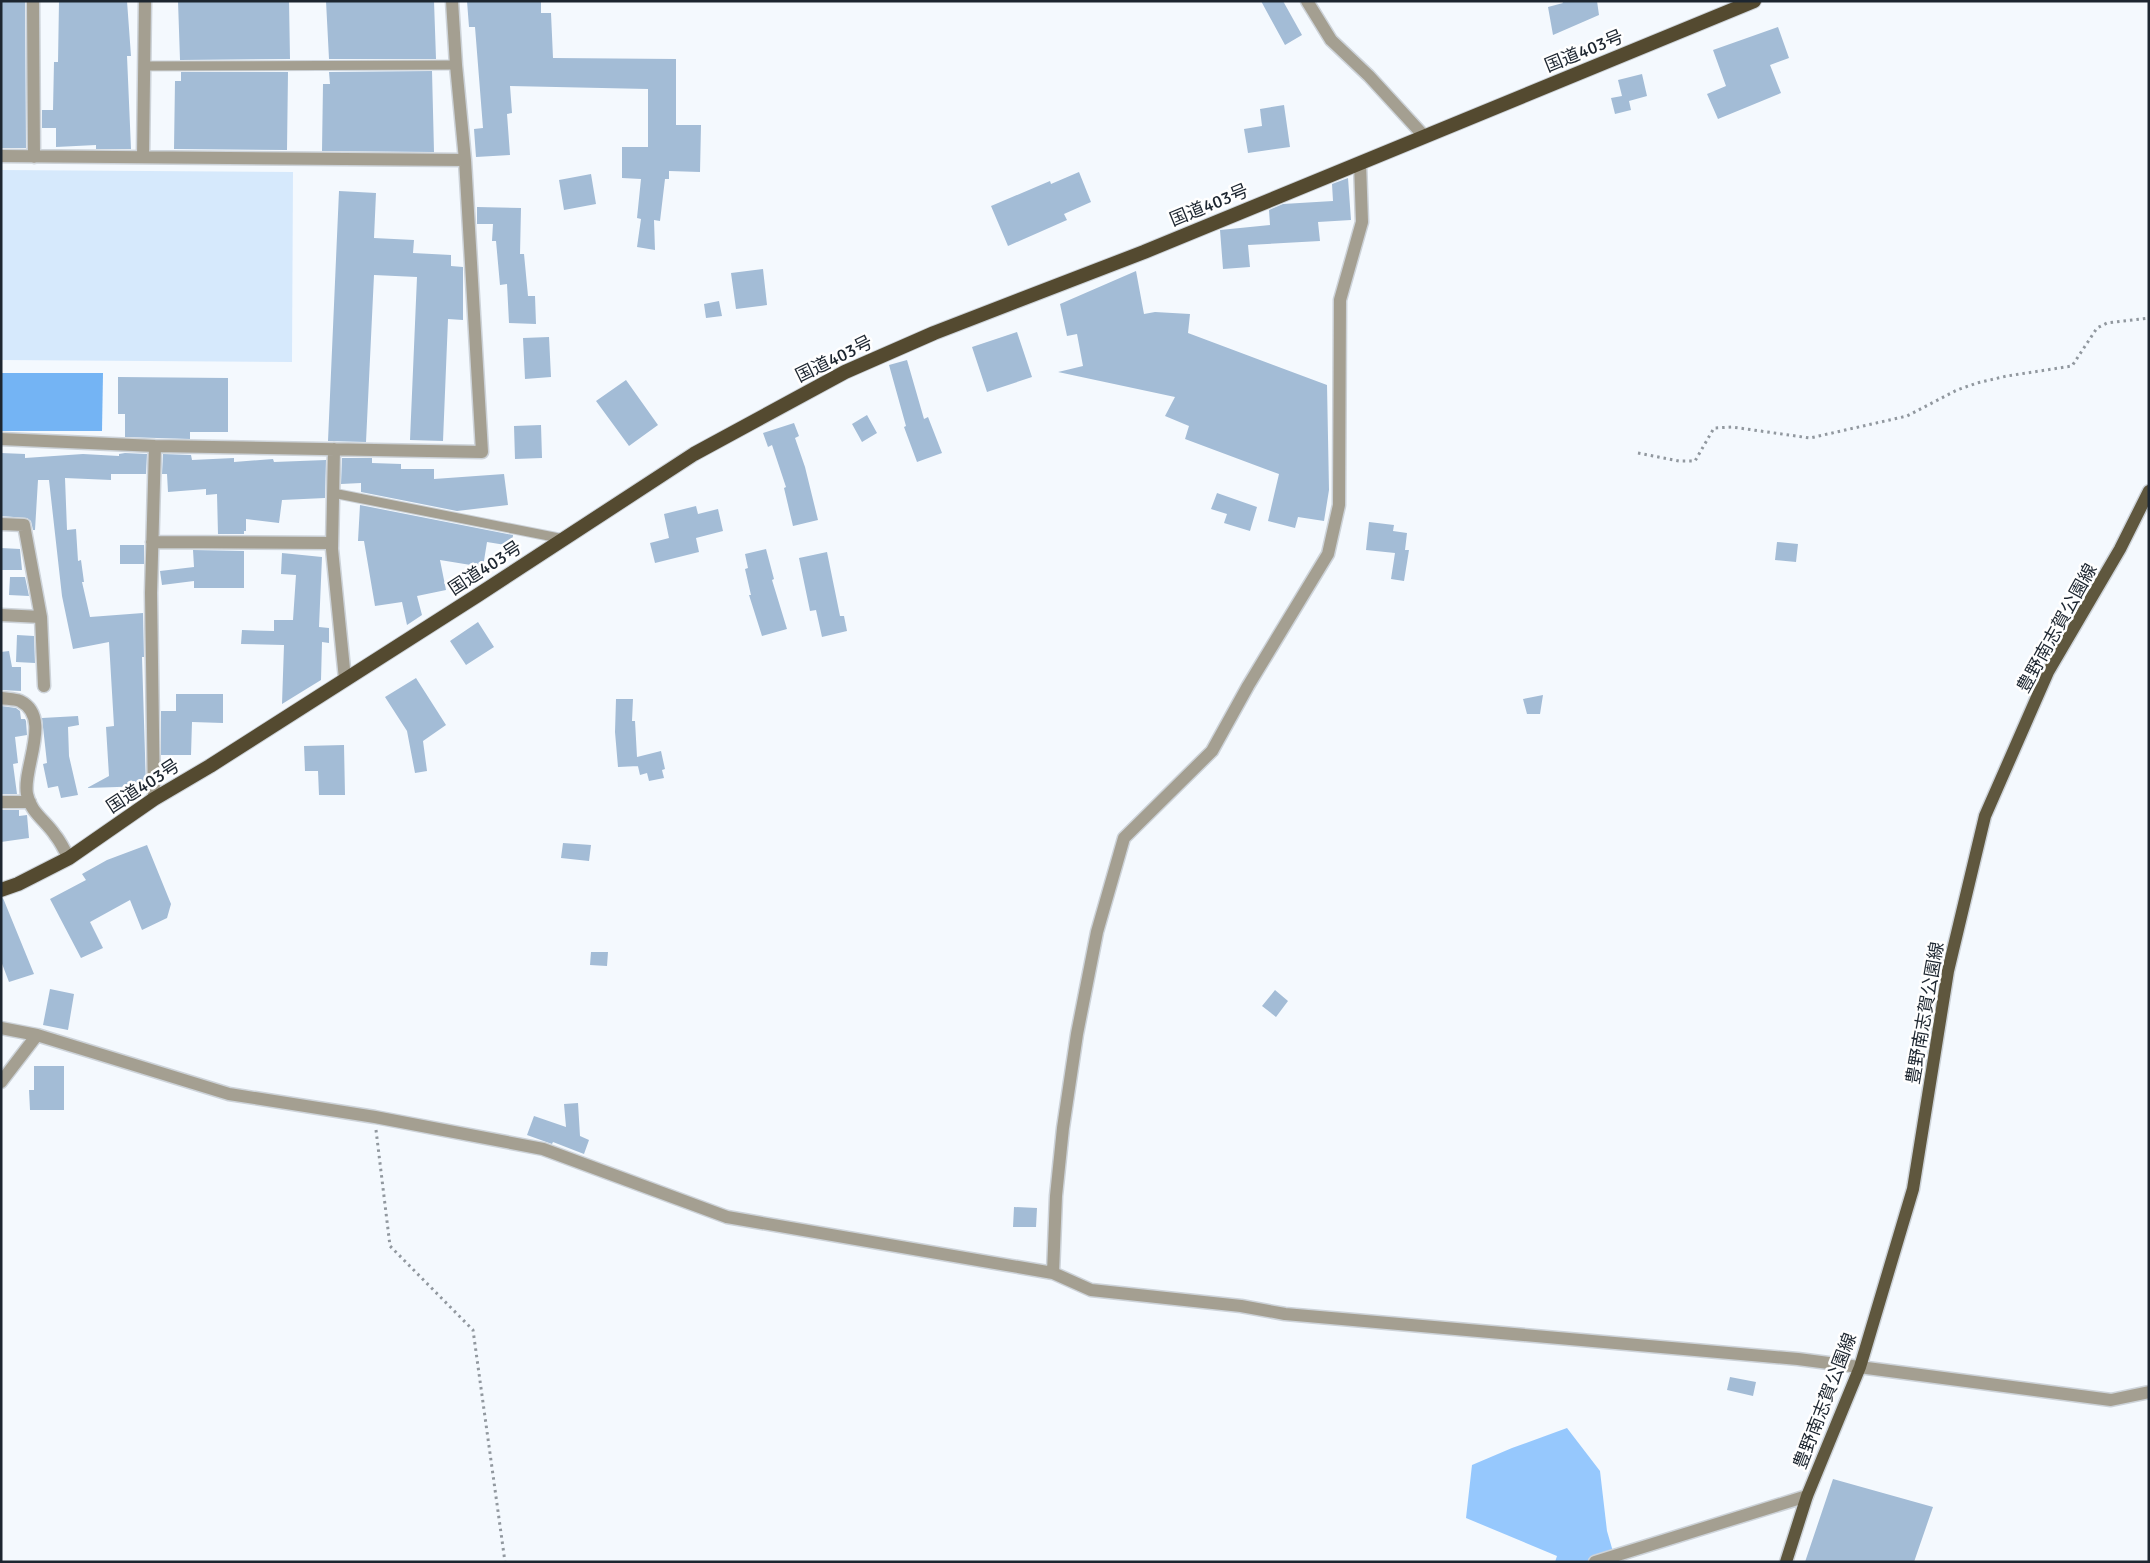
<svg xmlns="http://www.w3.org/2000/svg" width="2150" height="1563" font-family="Signika,'Noto Sans JP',sans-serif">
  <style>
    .green { fill: #d6e9fc }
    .forest { fill: #96c8fd }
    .water { fill: #74b4f4 }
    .building { fill: #a3bcd6 }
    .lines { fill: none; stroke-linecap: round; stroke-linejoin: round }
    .service-casing { stroke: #cdd3d9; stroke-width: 11 }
    .minor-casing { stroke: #cdd3d9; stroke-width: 15 }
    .primary-casing { stroke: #cdd3d9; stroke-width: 15 }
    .trunk-casing { stroke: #cdd3d9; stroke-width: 16 }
    .path { stroke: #91989f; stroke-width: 3; stroke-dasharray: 2.5 4; stroke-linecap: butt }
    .service { stroke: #a49f91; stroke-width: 9 }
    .minor { stroke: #a49f91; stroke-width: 12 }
    .primary { stroke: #5f573e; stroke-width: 12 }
    .trunk { stroke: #544a30; stroke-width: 14 }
    .labels { text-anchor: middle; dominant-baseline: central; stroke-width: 5; stroke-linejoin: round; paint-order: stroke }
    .street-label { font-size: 18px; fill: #1d2630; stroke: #fff }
  </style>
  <rect width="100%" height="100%" fill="#f4f9fe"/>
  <!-- green -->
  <path class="green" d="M1 170 293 172 292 362 1 360Z"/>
  <!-- forest -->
  <path class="forest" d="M1567 1428 1600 1471 1607 1531 1616 1562H1555L1557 1556 1466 1518 1472 1465 1512 1448Z"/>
  <!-- water -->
  <path class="water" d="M1 373H103L102 431H1Z"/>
  <!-- building -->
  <path class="building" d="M1 1H25L26 148H1Z
    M59 1H127L131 56H127L131 149H96V145L56 147V128H42V110H53L54 62H58Z
    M178 1H289L290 59 180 60Z
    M326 1H434L436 59H329Z
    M467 1H541V13H551L553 58 676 59V125H701L700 172 669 171V179H665L660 221 654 220 655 250 637 247 641 219 637 218 641 179 622 178V147H648V89L510 86 512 113 507 114 510 155 476 157 474 129 483 128 475 27H469Z
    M1261 1H1283L1302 35 1285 45Z
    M1562 1H1597L1599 15 1553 35 1548 7 1563 3Z
    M1778 27 1789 58 1770 65 1781 93 1718 119 1707 94 1726 86 1713 50Z
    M432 71 434 152 322 151 323 84H330L329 72Z
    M181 72H288L287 150 174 149 175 81H181Z
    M1642 74 1647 96 1629 101 1631 110 1615 114 1611 98 1622 96 1618 80Z
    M1284 105 1290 147 1248 153 1244 129 1262 126 1260 109Z
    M1079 172 1091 202 1064 214 1067 220 1008 246 991 206 1050 181 1051 184Z
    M591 174 596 204 564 210 559 180Z
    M1348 178 1351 220 1318 222 1320 241 1248 245 1250 267 1223 269 1220 230 1270 225 1269 210 1283 204 1333 201 1332 184Z
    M339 191 376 193 374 238 414 240 413 253 451 255V266L463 267V320L448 319 443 441 410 440 417 277 374 275 366 442 328 441Z
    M477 207 521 208 520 254H524L528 296H535L536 324 509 323 507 284 500 285 496 241H492L493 224H477Z
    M763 269 767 305 736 309 731 273Z
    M1136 271 1144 314 1155 312 1190 314 1188 333 1327 385 1329 490 1324 521 1298 517 1295 528 1268 521 1279 474 1185 439 1189 426 1165 416 1175 397 1058 372 1083 366 1077 334 1067 336 1060 304Z
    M719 301 722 316 706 318 704 304Z
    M1017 332 1032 377 987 392 972 347Z
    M549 337 551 377 525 379 523 338Z
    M907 360 924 419 928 417 942 453 917 462 904 427 906 426 889 365Z
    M118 377 228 378V432H190V439L125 437V414H118Z
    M626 380 658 425 629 446 596 401Z
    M867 415 877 433 862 442 852 424Z
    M794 423 799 436 795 438 805 467 818 520 793 526 784 488 786 487 772 445 768 447 763 433Z
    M541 425 542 458 515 459 514 426Z
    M1 453 25 454V458L83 454 119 456V454L125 453 147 454 146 474H111V480L65 478 67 530 76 529 78 561 81 560 84 582H82L90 617 143 613 144 657H142L146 786 87 788 109 776 106 727 114 726 109 642 73 649 62 596 49 480H38L35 530H33L31 521 27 518 1 516Z
    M163 454 191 455 192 460 234 458V462L273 459 274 462 326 460 325 498 282 500 279 523 246 519V531H244V534H218L217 494 206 495V489L168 492 167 474H162Z
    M342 458H372V463L401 464V469H434V479L504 474 508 505 457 511 361 492V483L341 484Z
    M1217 493 1257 507 1250 531 1224 523 1227 514 1211 509Z
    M360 505 513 535 512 546 487 542 483 567 440 560 446 590 417 596 422 615 407 625 402 602 375 606 364 541H358Z
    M696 506 698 514 718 509 723 531 696 538 699 552 655 563 650 543 669 538 664 514Z
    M1369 522 1394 525 1393 531 1407 533 1405 550H1409L1404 581 1391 579 1395 553 1366 550Z
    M1777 542 1798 544 1796 562 1775 560Z
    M120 545H144V564H120Z
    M1 548 20 549 22 570H1Z
    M766 549 774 579 772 580 787 629 762 636 749 595H751L745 569 748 568 745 554Z
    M193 550 244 551V588H194V581L162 585 160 571 194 567Z
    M827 552 840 616H844L847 631 822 637 816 610 810 611 799 558Z
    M282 553 322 557 319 627 329 628V643L322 642 321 680 282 704 284 645 241 644 242 630 274 631V620H293L296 575 281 574Z
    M10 577H25L29 596 9 595Z
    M478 622 494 647 466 665 450 641Z
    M17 635 34 636 35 663 16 662Z
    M9 651 12 667H21V691L1 690V652Z
    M416 678 446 725 423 741 427 771 415 773 407 731 385 697Z
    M176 694H223V723L192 722 191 755H161V711H176Z
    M1543 695 1540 714H1527L1523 699Z
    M616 699H633L632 721H635L637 757 661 751 665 769 662 770 664 778 649 781 647 773 640 775 637 762 638 766 618 767 615 732Z
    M1 706 16 708 20 711 21 719H25L26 721 27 735 15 737 18 763 13 764 17 794H1Z
    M78 716 79 725 68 727 69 756 78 795 61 798 58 786 48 788 43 764 47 763 42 718Z
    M344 745 345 795H319L318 771H305L304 746Z
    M1 810H19V816L27 815 29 838 1 842Z
    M563 843 591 845 589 861 561 858Z
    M147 845 171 904 167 918 142 930 130 900 90 922 103 948 81 958 50 899 86 880 82 874 107 860Z
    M3 898 34 974 9 982 1 961V899Z
    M591 952H608L607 966 590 965Z
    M50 989 74 994 68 1030 43 1025Z
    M1275 990 1288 1001 1276 1017 1262 1006Z
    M34 1066H64V1110H30L29 1090H34Z
    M578 1103 580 1136 589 1140 584 1154 553 1142 552 1144 527 1135 534 1116 566 1127 564 1104Z
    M1014 1207 1037 1208 1036 1227H1013Z
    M1730 1377 1756 1382 1753 1396 1727 1390Z
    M1833 1479 1933 1507 1914 1562H1805Z"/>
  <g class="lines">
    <!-- service casing -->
    <g class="service-casing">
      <path id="service" d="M144 66 456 65
        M333 493 564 539"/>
    </g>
    <!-- minor casing -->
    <g class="minor-casing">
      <path id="minor" d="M33 1 34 157
        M1307 1 1331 40 1369 76 1424 136
        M1 156 465 160
        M143 157 145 1
        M1 439 155 446 482 452 465 160 456 65 452 1
        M334 449 332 549 345 679
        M1 524 24 525 41 617 44 686
        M152 542 332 543
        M1 615 41 617
        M1 698C7 699 15 699 20 701 53 717 22 768 27 794 30 812 46 821 55 835 61 842 64 850 69 858
        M154 799 151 593 155 446
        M1 802H30
        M1 1028 37 1035 229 1094 375 1117 543 1149 727 1217 1053 1273 1091 1290 1241 1306 1285 1314 1798 1359 2111 1400 2149 1392
        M1 1082 37 1035
        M1053 1273 1056 1196 1063 1128 1077 1034 1097 932 1124 838 1212 751 1248 686 1328 554 1339 505 1340 300 1362 222 1360 163
        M1595 1562 1807 1496"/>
    </g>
    <!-- primary casing -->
    <g class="primary-casing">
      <path id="primary" d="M1786 1562 1807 1496 1860 1367 1913 1189 1948 971 1985 816 2048 672 2120 549 2149 491"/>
    </g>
    <!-- trunk casing -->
    <g class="trunk-casing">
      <path id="trunk" d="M1 890 18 884 69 858 154 799 210 766 478 595 694 454 845 372 934 333 1144 252 1754 1"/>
    </g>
    <!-- path -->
    <path class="path" d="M1638 453 1679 461H1695L1714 428 1732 427 1810 438 1907 416 1957 390 1977 383 2007 376 2072 366 2097 328 2107 323 2149 318
      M376 1130 390 1246 473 1330 505 1562"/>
    <!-- service -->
    <use href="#service" class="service"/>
    <!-- minor -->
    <use href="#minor" class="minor"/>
    <!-- primary -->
    <use href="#primary" class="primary"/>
    <!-- trunk -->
    <use href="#trunk" class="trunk"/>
  </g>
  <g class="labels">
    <!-- street labels -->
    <g class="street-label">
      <text transform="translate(1584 51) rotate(-22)">国道403号</text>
      <text transform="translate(1209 205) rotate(-22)">国道403号</text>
      <text transform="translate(834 359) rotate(-26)">国道403号</text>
      <text transform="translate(485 568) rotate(-33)">国道403号</text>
      <text transform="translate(2057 628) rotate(-61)">豊野南志賀公園線</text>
      <text transform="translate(143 786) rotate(-33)">国道403号</text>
      <text transform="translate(1925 1013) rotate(-80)">豊野南志賀公園線</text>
      <text transform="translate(1825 1401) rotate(-69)">豊野南志賀公園線</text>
    </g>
  </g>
  <!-- border -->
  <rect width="2150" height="1563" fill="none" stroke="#1d2630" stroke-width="5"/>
</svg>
